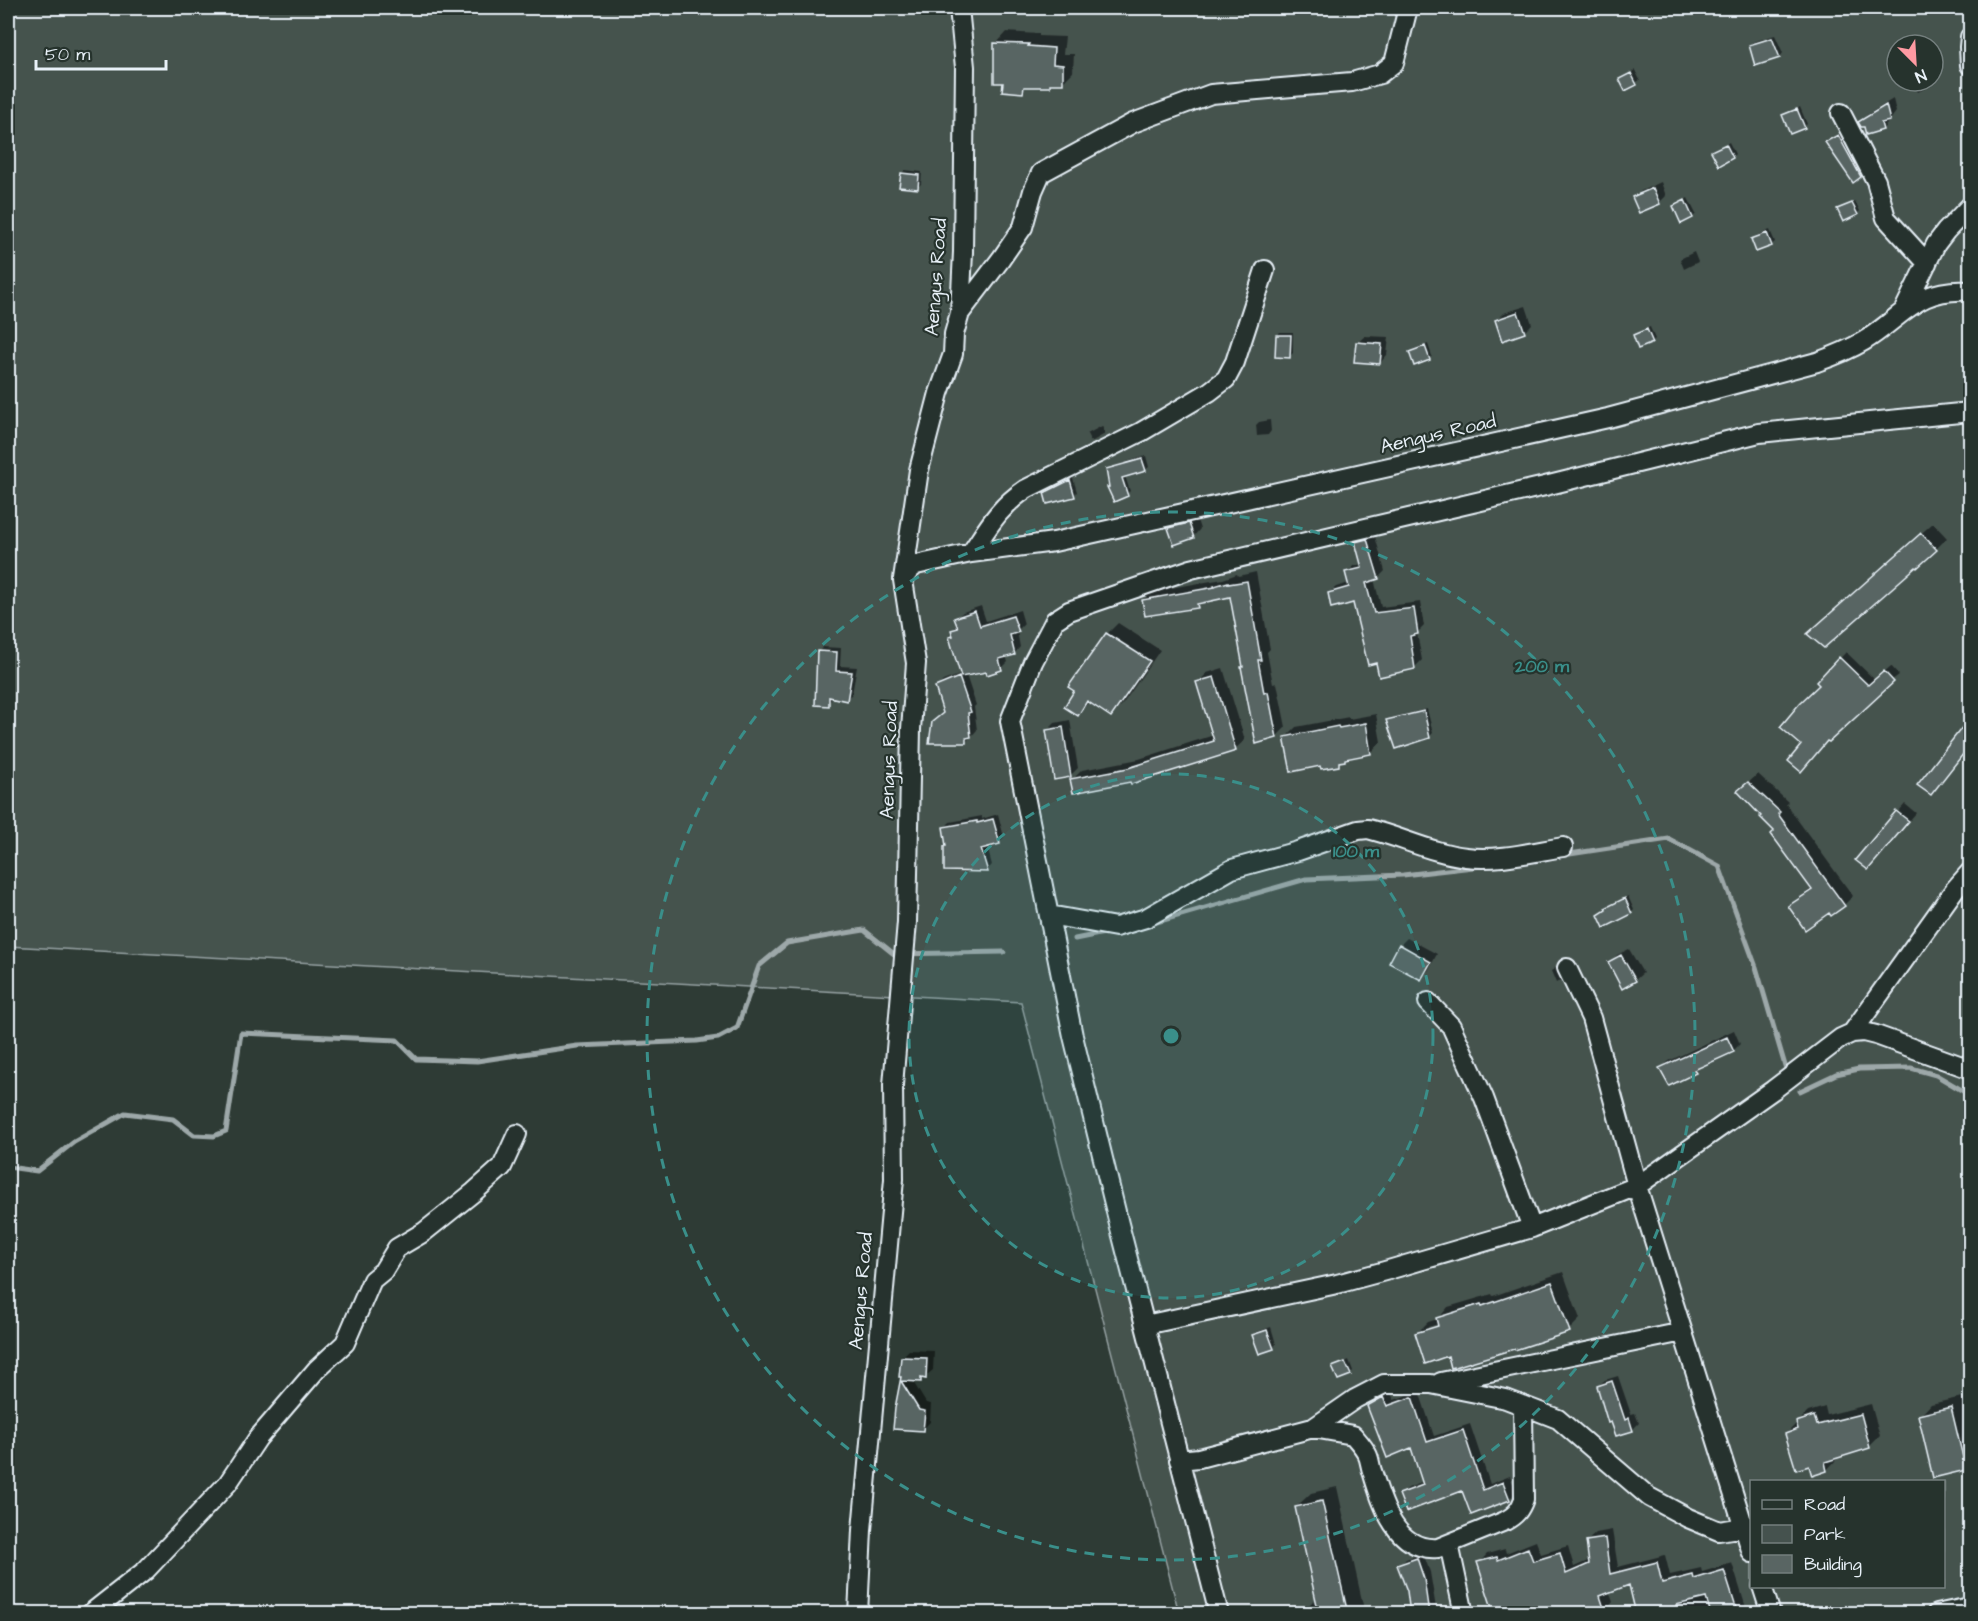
<svg xmlns="http://www.w3.org/2000/svg" width="1978" height="1621" font-family="'Architects Daughter',sans-serif">
  <style>
    .green { fill: #45524e; stroke: #96a2a3; stroke-width: 1.5; fill-rule: evenodd }
    .shadow { fill: #0007; fill-rule: evenodd }
    .lines { fill: none; stroke-linecap: round; stroke-linejoin: round }
    .stream { stroke: #9da8a9; stroke-width: 5 }
    .building { fill: #596563; stroke: #e8f1f8; stroke-width: 1.5 }
    .minor-casing { stroke: #e8f1f8; stroke-width: 22 }
    .minor { stroke: #26332d; stroke-width: 18 }
    .ring { fill: none; stroke: #3a8f8a; stroke-width: 3; stroke-dasharray: 10 8 }
    .labels { text-anchor: middle; dominant-baseline: central; stroke-width: 4.5; stroke-linejoin: round; paint-order: stroke }
    .street-label { font-size: 20px; fill: #e8f1f8; stroke: #26332d }
    .centre { fill: #3a8f8a; stroke: #26332d; stroke-width: 3 }
    .ring-label { font-size: 18px; text-anchor: middle; font-weight: bold; fill: #3a8f8a; stroke: #26332d; stroke-width: 4.5; stroke-linejoin: round; paint-order: stroke }
  </style>
  <rect width="100%" height="100%" fill="#2e3b35"/>
  <filter id="ink" filterUnits="userSpaceOnUse"><feTurbulence type="fractalNoise" baseFrequency=".0167" numOctaves="2"/><feDisplacementMap in="SourceGraphic" scale="12" xChannelSelector="R" yChannelSelector="G"/><feConvolveMatrix kernelMatrix="1 2 1 2 8 2 1 2 1" color-interpolation-filters="sRGB"/></filter>
  <g filter="url(#ink)">
    <!-- green -->
    <path class="green" d="M8 8H1970V1613H1179L1021 1002 8 946ZM1897 45H1933V81H1897ZM1752 1482H1944V1586H1752Z"/>
    <!-- shadow -->
    <path class="shadow" d="M1517 8H1541L1534 14 1517 13Z
      M1007 32 1039 34V36L1065 37 1063 54H1074L1073 72 1062 83H1053L1050 86 1028 85 1022 91 1005 82 996 44Z
      M1775 35 1783 53 1780 57 1756 64 1750 45 1753 42Z
      M1635 70 1640 80 1626 89 1621 79Z
      M1933 76 1936 82 1918 92 1913 81H1933Z
      M1893 99 1896 112 1883 129 1860 122 1867 115Z
      M1800 107 1807 124 1804 127 1784 116Z
      M1841 133 1863 173 1860 176 1830 139Z
      M1729 142 1735 154 1732 157 1713 152Z
      M905 170 922 172 921 184 918 187 902 173Z
      M1661 182 1666 196 1659 203 1634 198 1641 191Z
      M1688 198 1696 214 1693 217 1675 206Z
      M1855 201 1860 211 1857 214 1839 210Z
      M1770 230 1775 242 1771 245 1753 239 1756 236Z
      M1694 252 1698 262 1684 269 1680 259Z
      M1526 306 1532 324 1525 331 1503 339 1496 321 1504 313Z
      M1650 327 1655 339 1652 342 1634 335 1638 332Z
      M1280 332H1293V353L1290 356 1277 335Z
      M1365 336 1389 337 1387 355 1380 363 1357 343Z
      M1428 344 1432 356 1429 359 1411 352 1414 349Z
      M1270 420 1271 431 1268 435 1257 436 1256 425 1259 422Z
      M1102 426 1105 434 1091 442 1087 434Z
      M1146 456 1149 467 1145 470 1125 476 1130 491 1127 494 1110 486 1107 470 1111 467Z
      M1073 478 1077 492 1074 495 1045 493Z
      M1196 517 1200 529 1193 537 1170 529 1177 522Z
      M1933 523 1947 538 1936 549 1820 623Z
      M1374 533 1385 571 1378 578 1374 579 1381 607 1420 602 1424 626 1417 633 1422 660 1415 667 1354 601 1329 593 1336 587 1349 583 1347 573 1354 566 1362 564 1357 543 1364 536Z
      M1256 572 1270 649 1267 652 1273 684 1277 683 1286 727 1277 736 1242 668 1245 665 1231 596 1201 602 1197 606 1143 600 1153 591 1223 579 1237 574 1238 576Z
      M981 606 986 621 1020 610 1024 624 1017 631 1020 647 1014 654 1006 656 1008 662 1001 669 966 675 976 705 974 707 977 730 966 742 944 713 937 687 943 681 962 674 951 637 954 634 952 630 958 625 956 618 963 612Z
      M1118 623 1160 650 1122 705 1111 715 1090 701 1078 714 1076 691 1070 687 1107 634Z
      M823 647 841 648 840 666 857 667 852 694 846 699 833 697 828 704 818 652Z
      M1846 652 1875 680 1891 666 1899 675 1803 745 1821 685 1818 682Z
      M1223 668 1245 740 1235 749 1131 781 1072 780 1082 770 1139 759 1214 735 1198 683 1207 673Z
      M1427 709 1433 733 1430 736 1388 721 1391 718Z
      M1376 714 1381 742 1371 753 1347 757 1338 764 1286 737 1296 727 1349 717V719Z
      M1070 720 1078 768 1070 776 1048 730 1055 723Z
      M1758 774 1788 802 1786 804 1853 896 1844 905 1829 911 1790 906 1812 888 1776 831 1739 791Z
      M1905 804 1916 813 1875 861 1857 860Z
      M998 814 1004 837 999 842 987 846 992 865 987 870 948 845 945 827 950 822 982 816V819Z
      M1628 896 1634 910 1631 913 1599 915 1610 905Z
      M1407 938 1437 954 1428 971 1421 978 1400 945Z
      M1629 949 1643 973 1635 980 1610 963 1617 955Z
      M1559 966 1564 978 1556 983 1551 971Z
      M1734 1030 1740 1044 1733 1051 1701 1065 1695 1072 1661 1068 1669 1061Z
      M1563 1272 1580 1319 1569 1330 1449 1355 1417 1333 1428 1322 1438 1319 1448 1307 1492 1294 1493 1296ZM1445 1322 1446 1325 1428 1331V1327Z
      M1271 1327 1276 1344 1273 1348 1254 1335 1257 1332Z
      M909 1350 934 1351 933 1370 921 1380H912L926 1403 931 1404 930 1422 923 1429 896 1408 903 1376 902 1357Z
      M1349 1360 1353 1371 1350 1374 1334 1368Z
      M1618 1376 1631 1414 1635 1413 1639 1423 1633 1429 1617 1434 1598 1386 1605 1380Z
      M1390 1391 1394 1400 1419 1391 1434 1436 1470 1424 1490 1484 1510 1476 1516 1492 1509 1499 1463 1489 1401 1495 1408 1488 1424 1482 1412 1446 1369 1406 1376 1399Z
      M1962 1397 1970 1432V1464L1965 1469 1920 1416 1931 1404Z
      M1871 1404 1880 1436 1870 1446 1837 1457V1459L1827 1470 1810 1465 1786 1434 1808 1412 1825 1407 1827 1415Z
      M1337 1487 1365 1614H1300L1313 1601 1317 1600 1296 1507 1311 1493Z
      M1970 1496V1524L1965 1502Z
      M1612 1530 1618 1567 1665 1555 1670 1575 1701 1568 1702 1572 1732 1563 1748 1614H1638L1630 1583 1609 1591 1613 1602 1605 1611 1598 1614 1479 1563 1487 1554 1505 1549 1506 1553 1536 1541 1541 1554 1568 1546 1574 1567 1590 1560 1587 1541 1596 1533Z
      M1423 1553 1430 1572 1437 1614H1411L1409 1590 1399 1566 1406 1559Z
      M1786 1586H1802L1787 1590Z"/>
    <g class="lines">
      <!-- stream -->
      <path class="stream" d="M1563 855 1669 839 1719 866 1756 967 1786 1069
        M1153 923 1306 879 1403 875 1482 866
        M1075 939 1109 932
        M1800 1091 1836 1074 1859 1069 1911 1068 1936 1075 1970 1095
        M8 1167 37 1171 74 1142 125 1113 173 1119 194 1135 214 1136 226 1131 241 1033 397 1040 416 1059 477 1061 577 1046 697 1041 718 1038 737 1028 759 966 787 943 864 930 894 954 1004 952"/>
    </g>
    <!-- building -->
    <path class="building" d="M1772 38 1780 58 1755 66 1749 45Z
      M994 43 1029 44 1028 46 1054 48 1053 64 1063 65V84H1050V87H1024L1023 93 1002 91 1003 83H994Z
      M1631 73 1637 85 1625 91 1619 79Z
      M1886 105 1890 121 1881 123 1883 130 1866 135 1864 127H1861L1858 122Z
      M1797 109 1805 128 1790 134 1782 115Z
      M1838 135 1861 177 1853 183 1825 142Z
      M1726 144 1733 158 1719 166 1711 151Z
      M901 173 919 175 918 189 899 187Z
      M1653 188 1660 204 1639 213 1632 197Z
      M1685 200 1693 218 1681 224 1673 206Z
      M1852 203 1858 215 1843 222 1837 209Z
      M1767 233 1772 246 1756 252 1751 239Z
      M1518 312 1525 333 1502 341 1495 320Z
      M1647 329 1653 343 1638 349 1633 335Z
      M1276 335H1291L1290 358 1275 357Z
      M1356 342 1382 344 1380 364 1354 362Z
      M1425 346 1430 360 1414 366 1409 352Z
      M1142 459 1146 471 1122 478 1128 496 1114 502 1107 487H1109L1106 469Z
      M1070 480 1075 497 1047 504 1044 493Z
      M1189 523 1194 538 1174 545 1168 528Z
      M1921 533 1937 550 1917 568 1916 567 1824 648 1807 634Z
      M1367 539 1379 579 1366 583 1374 613 1414 608 1418 634 1410 636 1415 669 1379 677 1376 663 1368 665 1353 603 1339 607V606L1331 608 1328 593 1349 587 1345 572 1362 568 1355 542Z
      M1247 581 1261 660H1258L1264 693 1268 692 1277 738 1256 744 1241 667H1243L1230 597 1197 604 1198 608 1145 616 1142 600 1215 587 1214 586 1228 582V584Z
      M975 611 980 626 1013 616 1019 632 1010 635 1015 655 999 659 1002 670 987 675 986 672 961 677 949 637 953 636 951 630 958 628 954 618Z
      M1106 633 1150 661 1111 717 1087 701 1078 716 1064 707 1074 691 1068 687Z
      M817 651 837 652 836 671 852 672 847 701 829 697V706L815 705Z
      M1839 657 1868 685 1884 671 1894 682 1829 742 1827 741 1801 772 1788 761 1801 745 1780 727 1800 703 1819 685 1816 682Z
      M959 677 971 712 968 713 971 737 966 738V743H929L932 722 943 713 935 687Z
      M1214 677 1236 751 1131 784 1130 782 1073 793 1070 779 1128 768 1214 741 1196 682Z
      M1424 711 1430 738 1396 749 1386 720Z
      M1971 716V744L1931 795 1917 785Z
      M1366 723 1371 754 1345 759V761L1339 762V766L1321 769 1320 766 1291 772 1284 737 1338 726 1339 728Z
      M1063 727 1071 777 1054 780 1046 730Z
      M1748 782 1780 812 1778 814 1845 906 1831 916 1829 913 1805 930 1788 906 1812 890 1771 834 1774 831 1760 817 1761 816 1737 791Z
      M1896 811 1909 821 1868 870 1855 860Z
      M993 819 1000 844 981 849 988 872 944 871V846H946L943 827 977 821V823Z
      M1625 898 1632 914 1604 928 1598 915 1606 910 1605 908Z
      M1399 944 1431 962 1421 980 1389 963Z
      M1621 955 1636 981 1622 989 1608 962Z
      M1727 1037 1734 1052 1694 1070 1696 1073 1669 1086 1659 1068Z
      M1552 1282 1570 1332 1515 1350 1514 1349 1451 1368 1448 1356 1425 1364 1415 1333 1438 1326 1436 1318 1481 1304 1482 1306Z
      M1267 1330 1274 1349 1259 1354 1252 1335Z
      M901 1357 927 1358 926 1379 921 1378V1382L901 1381 919 1410 925 1411 923 1431 893 1429 895 1408 901 1377H899Z
      M1345 1362 1351 1375 1338 1380 1332 1367Z
      M1612 1381 1625 1420 1629 1418 1633 1431 1616 1436 1611 1422 1608 1423 1597 1386Z
      M1383 1397 1387 1406 1412 1397 1427 1442 1463 1430 1483 1490 1503 1482 1510 1500 1471 1515 1462 1491 1406 1512 1399 1494 1423 1485 1411 1448 1387 1458 1367 1406Z
      M1951 1407 1966 1470 1933 1478 1918 1415Z
      M1861 1414 1870 1448 1825 1462 1827 1471 1812 1476 1809 1466 1796 1470 1785 1434 1798 1429 1796 1422 1814 1416 1817 1425Z
      M1322 1501 1348 1614H1319L1295 1507Z
      M1605 1538 1610 1574 1657 1562 1662 1583 1693 1575 1694 1579 1724 1570 1738 1614H1711L1706 1598 1676 1605 1678 1614H1664L1663 1608 1636 1614 1629 1585 1600 1596 1606 1614H1494L1477 1562 1497 1557 1498 1560 1528 1548 1533 1561 1560 1553 1566 1574 1589 1564 1586 1541Z
      M1417 1558 1424 1579 1429 1614H1410L1407 1591 1397 1565Z"/>
    <g class="lines">
      <!-- minor casing -->
      <g class="minor-casing">
        <path id="minor" d="M1970 37 1969 47 1970 65
          M1841 113 1876 181 1886 218 1927 263
          M1904 310 1936 244 1946 231 1970 206
          M960 313 1001 259 1023 227 1033 191 1041 173 1133 123 1211 94 1352 82 1380 74 1394 63 1408 8
          M971 553C989 526 999 507 1026 489L1141 432 1209 392 1226 379 1235 362 1265 270
          M903 579 919 470 939 393 953 354 954 334 960 313 963 252 965 67 959 8
          M1049 915 1116 927 1146 918 1232 869 1298 851 1358 830 1368 829C1401 837 1432 853 1466 857 1498 861 1532 852 1563 847
          M1567 968 1591 1018 1637 1186 1752 1553
          M1428 1002 1451 1026 1484 1098 1532 1228
          M1852 1033 1955 889 1970 872
          M1145 1325 1337 1284 1385 1271 1532 1228 1637 1186 1773 1090 1841 1038 1852 1033 1864 1032 1876 1035 1970 1069
          M1441 1382 1683 1332
          M1313 1428 1355 1399 1384 1384H1431L1506 1399 1558 1419 1649 1497 1688 1518 1719 1531 1744 1527
          M1179 1460 1199 1458 1313 1428 1353 1435C1358 1441 1364 1447 1367 1454 1370 1459 1370 1466 1372 1471 1382 1504 1396 1552 1438 1548L1505 1521C1516 1515 1520 1510 1524 1499L1523 1406
          M1449 1544 1464 1614
          M1762 1586 1771 1614
          M90 1614 146 1570 228 1483 258 1438 317 1369 345 1343 372 1280 383 1271 397 1248 424 1232 474 1192 502 1167 517 1134
          M858 1614 862 1530 894 1179 893 1085 907 922 911 729 916 663 903 580 909 571 916 565 971 553 1054 542 1608 418 1817 362C1834 356 1849 350 1864 341 1904 316 1917 287 1970 291
          M1219 1614 1119 1224 1073 1036 1010 721 1033 662 1055 620 1069 611 1191 569 1545 486 1759 433 1970 412
          M1936 1614 1970 1607"/>
      </g>
      <!-- minor -->
      <use href="#minor" class="minor"/>
    </g>
  </g>
  <!-- distance rings -->
  <circle cx="1171" cy="1036" r="262" fill="#3a8f8a" fill-opacity=".12"/>
  <g class="ring">
    <circle cx="1171" cy="1036" r="262"/>
    <circle cx="1171" cy="1036" r="524"/>
  </g>
  <g class="labels">
    <!-- street labels -->
    <g class="street-label">
      <text transform="translate(936 277) rotate(-86)">Aengus Road</text>
      <text transform="translate(1438 434) rotate(-13)">Aengus Road</text>
      <text transform="translate(889 760) rotate(-88)">Aengus Road</text>
      <text transform="translate(861 1291) rotate(-85)">Aengus Road</text>
    </g>
  </g>
  <circle cx="1171" cy="1036" r="9" class="centre"/>
  <g class="ring-label">
    <text x="1542" y="672">200 m</text>
    <text x="1356" y="857">100 m</text>
  </g>
  <!-- margin -->
  <rect width="1978" height="1621" fill="none" stroke="#26332d" stroke-width="30"/>
  <rect x="15" y="15" width="1948" height="1591" fill="none" stroke="#e8f1f8" stroke-width="2" filter="url(#ink)"/>
  <!-- legend -->
  <rect x="1750" y="1480" width="195" height="108" fill="#26332d" stroke="#747f7e" stroke-width="1.5"/>
  <rect x="1762" y="1500" width="30" height="9" fill="#26332d" stroke="#747f7e" stroke-width="1.5"/>
  <text x="1804" y="1510" font-size="18" fill="#e8f1f8">Road</text>
  <rect x="1762" y="1525" width="30" height="18" fill="#45524e" stroke="#747f7e" stroke-width="1.5"/>
  <text x="1804" y="1540" font-size="18" fill="#e8f1f8">Park</text>
  <rect x="1762" y="1555" width="30" height="18" fill="#596563" stroke="#747f7e" stroke-width="1.5"/>
  <text x="1804" y="1570" font-size="18" fill="#e8f1f8">Building</text>
  <!-- north arrow -->
  <g transform="translate(1915 63) rotate(156)"><circle r="28" fill="#26332d" stroke="#747f7e" stroke-width="1.5"/>
  <path d="M0-4.5L10 22L0 15L-10 22Z" fill="#ff9aa2"/>
  <text y="-9" font-size="16" font-weight="bold" text-anchor="middle" fill="#e8f1f8">N</text>
  </g>
  <!-- scale -->
  <path d="M36 60v9h130v-9" fill="none" stroke="#e8f1f8" stroke-width="3"/>
  <text x="45" y="60" font-size="18" fill="#e8f1f8" stroke="#26332d" stroke-width="4.5" paint-order="stroke">50 m</text>
</svg>
